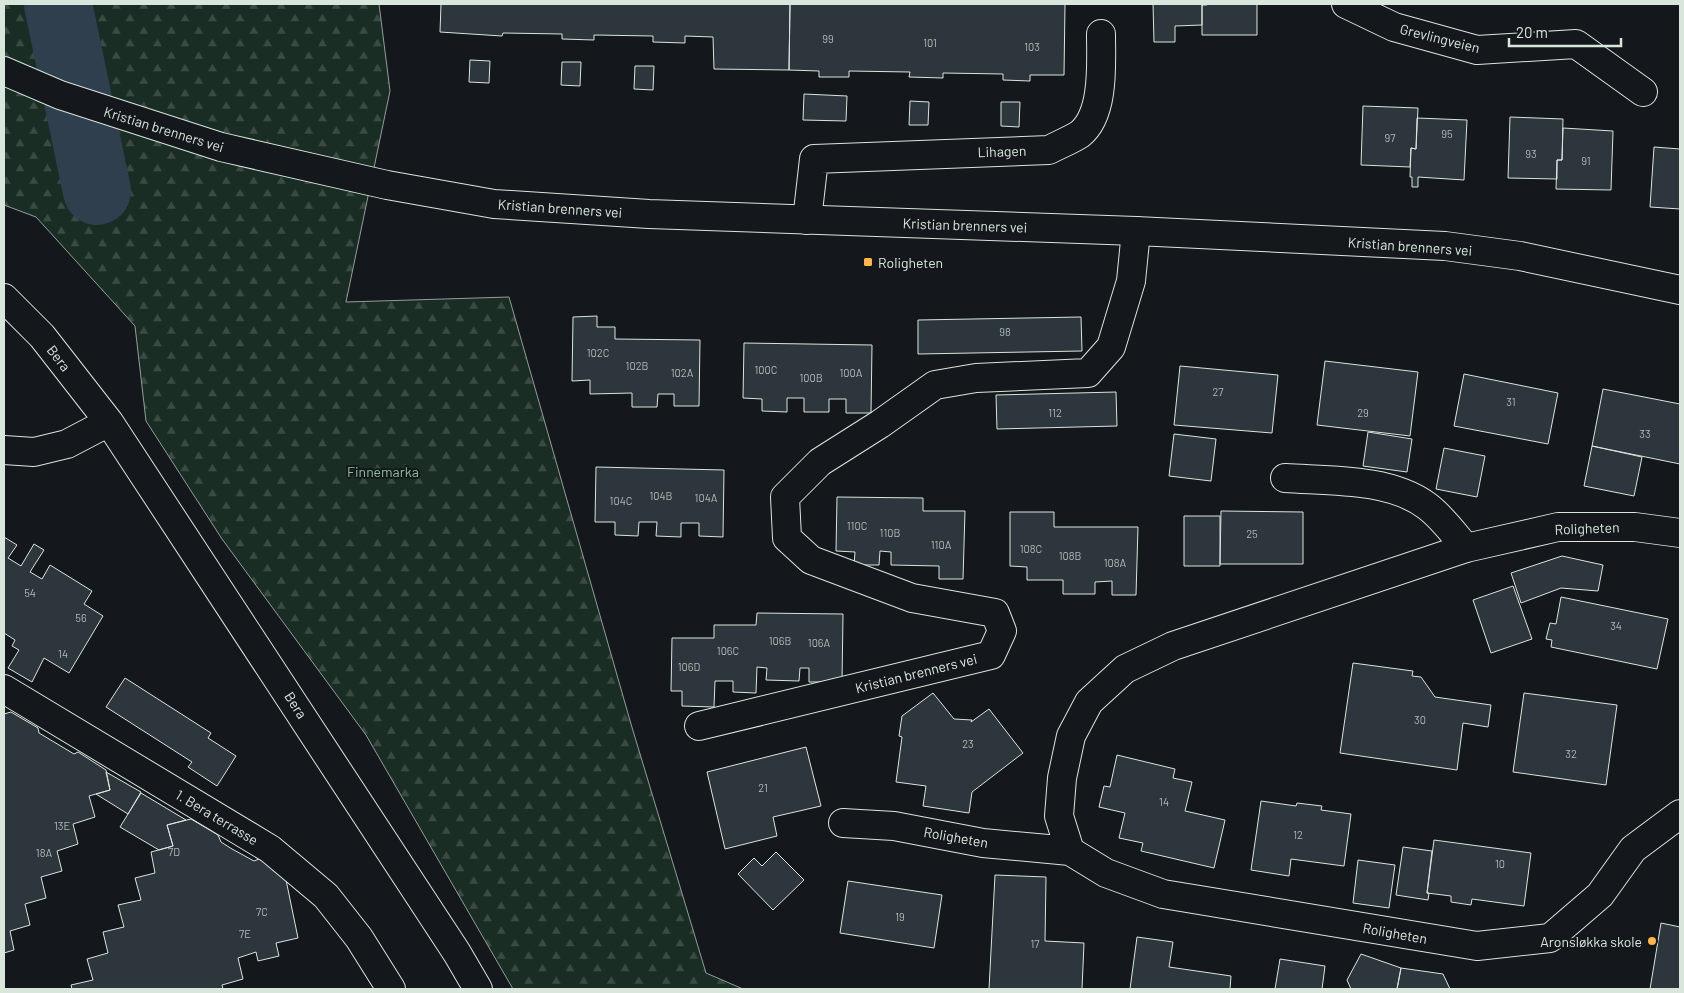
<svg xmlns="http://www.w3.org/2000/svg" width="1684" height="993" font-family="Barlow,sans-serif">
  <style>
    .forest { fill: url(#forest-firs); stroke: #939e99 }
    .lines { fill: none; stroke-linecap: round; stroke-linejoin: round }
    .river { stroke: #2f3f4d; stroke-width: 68 }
    .building { fill: #2c363c; stroke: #d8e6dc }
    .minor-casing { stroke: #d8e6dc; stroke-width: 30 }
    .major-casing { stroke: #d8e6dc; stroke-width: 30 }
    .minor { stroke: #14181c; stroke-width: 28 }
    .major { stroke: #14181c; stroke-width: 28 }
    .poi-dot { fill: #ffb74d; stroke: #14181c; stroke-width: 2 }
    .labels { text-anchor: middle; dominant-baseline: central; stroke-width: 4; stroke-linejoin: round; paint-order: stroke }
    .number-label { font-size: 11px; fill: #adbab4 }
    .street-label { font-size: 14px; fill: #d8e6dc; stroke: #14181c }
    .poi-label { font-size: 14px; fill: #d8e6dc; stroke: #14181c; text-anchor: start }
    .park-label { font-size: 14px; fill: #8ac095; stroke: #14181c }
  </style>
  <defs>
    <pattern id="forest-firs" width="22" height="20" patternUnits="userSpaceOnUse" patternTransform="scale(1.25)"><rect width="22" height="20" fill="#1a2d24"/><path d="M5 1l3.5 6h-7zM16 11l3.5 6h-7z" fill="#3b4b43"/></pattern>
  </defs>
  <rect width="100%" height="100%" fill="#14181c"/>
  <!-- forest -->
  <path class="forest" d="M4 4H379L390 91 346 302 509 297 631 724 706 973 743 989H513L366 735 222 539 146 421 135 326 36 217 4 205Z"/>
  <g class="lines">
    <!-- river -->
    <path class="river" d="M58 4 97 191"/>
  </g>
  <!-- building -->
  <path class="building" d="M441 4H790L789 70 714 69 713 37 685 36V43L653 42V36L594 35V40L562 39V34L503 33 502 36 440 32Z
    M790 4H1065L1064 75H1030V81L1003 80V74L943 73V78L909 77 910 72 849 71V77H819V71L789 70Z
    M1153 4H1207V5H1202V25L1175 26V42H1154Z
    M1207 4H1257V35H1202V5Z
    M470 60 490 61 489 83 469 82Z
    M562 62H581L580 86 561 85Z
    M635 66H654L653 90 634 89Z
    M804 94 847 96 846 121 803 120Z
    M910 101 929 102 928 125H909Z
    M1001 102H1020L1019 127 1001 126Z
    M1363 106 1418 108 1416 149 1411 148 1410 167 1361 165Z
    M1510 117 1563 119 1562 160H1557V179L1508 178Z
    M1417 118 1467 120 1464 180 1418 177V187H1412V177H1410L1411 148 1416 149Z
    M1563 128 1613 131 1611 190 1556 189 1557 160H1562Z
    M1654 147 1680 149V209L1650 207Z
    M597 316V327H615V339L700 340 699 406H674V394H658L657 407H632V393L590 394V380L572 381 573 317Z
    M1081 317 1082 351 918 354V320Z
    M744 343 872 345 871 413H846V399H829V412H804V398H787V412L762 411V399L743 398Z
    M1325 361 1418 372 1410 436 1317 425Z
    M1180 366 1278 375 1272 433 1174 425Z
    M1464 374 1558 393 1548 444 1454 426Z
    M1603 389 1680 404V464L1592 446Z
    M1116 392 1117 426 997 429 996 395Z
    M1368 432 1412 439 1407 472 1363 466Z
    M1174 434 1216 439 1211 481 1169 476Z
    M1592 446 1642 457 1634 496 1584 486Z
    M1444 448 1485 456 1477 497 1436 489Z
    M596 467 724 470 723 537 699 536V523H681V537L656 536 657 522H639L638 536 615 535V522H595Z
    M837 497 923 498V511H965L963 579H939V566L891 565V552L880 551 879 565H854L855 552 836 551Z
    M1221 511 1303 512V564H1220Z
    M1010 512H1054V527H1138L1136 595H1112V581L1095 582V594H1063V580H1027V567L1010 566Z
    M1184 516H1220V566H1184Z
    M4 537 17 545 8 558 21 566 34 544 44 550 30 572 42 579 50 565 92 591 84 604 103 616 69 673 44 658 32 682 8 668 19 650 12 646 15 640 4 633Z
    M1562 556 1603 565 1598 591 1561 588 1521 603 1511 573Z
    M1513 586 1532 639 1491 653 1473 600Z
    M1561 597 1668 619 1657 669 1551 647 1552 640 1546 639 1550 623 1556 624Z
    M757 613 843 614 842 682H809V668H800L799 681 766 680 767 668 757 667 756 693 733 692V681H715L714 707 682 706V691H671L672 638H714V625H756Z
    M1353 663 1413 671 1412 676 1421 677 1435 697 1491 705 1488 727 1463 723 1457 770 1340 753Z
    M125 678 211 733 208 738 236 756 217 786 188 767 192 762 106 707Z
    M933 693 954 719 972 720 971 722 989 709 1023 753 972 792 969 813 923 806 926 786 896 782 902 737 899 736 902 716Z
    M1524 693 1617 705 1606 785 1513 772Z
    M11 712 38 728 39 733 74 754 78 752 106 770 110 790 89 796 95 817 73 824 78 844 57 851 62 871 41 877 46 898 25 904 30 925 10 931 14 950 4 953V714Z
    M806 747 821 806 773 817 777 836 725 849 707 772Z
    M1117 755 1175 769 1173 778 1192 782 1185 811 1225 820 1214 868 1141 851 1143 843 1119 838 1125 813 1099 807 1104 786 1110 787Z
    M106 772 141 792 128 814 96 794 110 790Z
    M141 793 186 820 167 825 173 846 159 850 120 827Z
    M1261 801 1296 806 1297 803 1322 806 1321 810 1351 814 1344 866 1291 859 1289 876 1251 870Z
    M191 819 218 835 221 842 232 849 254 861 259 859 285 875 298 938 276 943 279 956 258 961 256 952 238 958 243 979 222 985 223 989H72L71 985 93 980 87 959 108 953 103 932 124 927 118 905 141 900 135 878 155 873 151 852 173 846 167 825Z
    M1434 840 1531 853 1524 906 1472 899 1471 905 1451 902V896L1427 893Z
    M1403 847 1432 851 1427 893H1429L1428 900 1396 895Z
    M776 852 804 880 773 910 738 874 754 858 762 866Z
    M1358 860 1395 865 1389 908 1353 903Z
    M995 875 1046 877 1045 941 1084 943 1082 989H989Z
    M848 881 942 895 934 948 840 933Z
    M1661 923 1680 927V989H1650Z
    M1137 937 1173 942 1169 967 1231 976 1230 989H1130Z
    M1361 954 1401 968 1397 989H1351L1347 980Z
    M1280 959 1325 966 1322 989H1275Z
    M1401 968 1443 974 1450 989H1397Z"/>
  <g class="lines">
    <!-- minor casing -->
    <g class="minor-casing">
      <path id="minor" d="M1346 4 1394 27 1477 50 1576 44 1643 92
        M807 220 814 159 1049 150C1058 145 1071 140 1080 134 1105 114 1101 62 1101 34
        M4 298 42 336 109 422 457 953 478 989
        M4 450 34 452 67 444 109 422
        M1285 478C1329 481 1390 478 1427 506 1442 517 1454 534 1466 548
        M1680 533 1635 527H1558L1466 548 1173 646 1125 669 1089 702 1071 736 1062 778 1059 816 1070 851 1106 873 1163 894 1477 946 1550 938 1600 895 1633 849 1680 814
        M4 689 270 849 326 896 359 938 391 989
        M699 726 991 655 1002 631 995 613 912 598 811 560 787 538 785 497 820 462 880 424 935 385 976 378 1088 373 1111 347 1131 281 1136 231
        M843 823 894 826 983 843 1070 851"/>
    </g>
    <!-- major casing -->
    <g class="major-casing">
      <path id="major" d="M4 71 60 95 221 147 387 185 494 204 649 214 1136 231 1445 246 1520 256 1680 290"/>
    </g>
    <!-- minor -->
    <use href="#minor" class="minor"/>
    <!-- major -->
    <use href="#major" class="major"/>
  </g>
  <!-- markers -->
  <g class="poi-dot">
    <rect x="863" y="257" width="10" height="10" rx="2.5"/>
    <circle cx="1652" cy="941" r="5"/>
  </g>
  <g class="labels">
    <!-- number labels -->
    <g class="number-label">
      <text x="828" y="38">99</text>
      <text x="930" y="42">101</text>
      <text x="1032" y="46">103</text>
      <text x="1447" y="133">95</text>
      <text x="1390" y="137">97</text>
      <text x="1531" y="153">93</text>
      <text x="1586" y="160">91</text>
      <text x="1005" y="331">98</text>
      <text x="598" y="352">102C</text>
      <text x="637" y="365">102B</text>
      <text x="766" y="369">100C</text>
      <text x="682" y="372">102A</text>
      <text x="851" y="372">100A</text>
      <text x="811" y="377">100B</text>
      <text x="1218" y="391">27</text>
      <text x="1511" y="401">31</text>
      <text x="1055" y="412">112</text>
      <text x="1363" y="412">29</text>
      <text x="1645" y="433">33</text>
      <text x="661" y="495">104B</text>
      <text x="706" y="497">104A</text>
      <text x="621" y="500">104C</text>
      <text x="857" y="525">110C</text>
      <text x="890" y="532">110B</text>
      <text x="1252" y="533">25</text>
      <text x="941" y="544">110A</text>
      <text x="1031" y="548">108C</text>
      <text x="1070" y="555">108B</text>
      <text x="1115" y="562">108A</text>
      <text x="30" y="592">54</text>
      <text x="81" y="617">56</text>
      <text x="1616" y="625">34</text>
      <text x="780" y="640">106B</text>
      <text x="819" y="642">106A</text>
      <text x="728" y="650">106C</text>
      <text x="63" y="653">14</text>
      <text x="689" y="666">106D</text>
      <text x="1420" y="719">30</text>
      <text x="968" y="743">23</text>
      <text x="1571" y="753">32</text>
      <text x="763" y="787">21</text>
      <text x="1164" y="801">14</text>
      <text x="62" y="825">13E</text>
      <text x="1298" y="834">12</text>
      <text x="174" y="851">7D</text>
      <text x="44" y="852">18A</text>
      <text x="1500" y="863">10</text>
      <text x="262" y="911">7C</text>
      <text x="900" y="916">19</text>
      <text x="245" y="933">7E</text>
      <text x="1035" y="943">17</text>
    </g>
    <!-- street labels -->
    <g class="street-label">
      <text transform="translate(1440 38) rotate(14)">Grevlingveien</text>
      <text transform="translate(164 129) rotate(17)">Kristian brenners vei</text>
      <text transform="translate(1002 151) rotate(-2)">Lihagen</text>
      <text transform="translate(560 208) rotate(4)">Kristian brenners vei</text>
      <text transform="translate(965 225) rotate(2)">Kristian brenners vei</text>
      <text transform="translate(1410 246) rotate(4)">Kristian brenners vei</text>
      <text transform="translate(59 358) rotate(52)">Bera</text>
      <text transform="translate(1587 528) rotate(-2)">Roligheten</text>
      <text transform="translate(916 673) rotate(-14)">Kristian brenners vei</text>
      <text transform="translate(296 705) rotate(57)">Bera</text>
      <text transform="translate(217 817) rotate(31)">1. Bera terrasse</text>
      <text transform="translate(956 837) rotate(10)">Roligheten</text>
      <text transform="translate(1395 933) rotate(10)">Roligheten</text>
    </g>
    <!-- poi labels -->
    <g class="poi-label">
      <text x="878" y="262">Roligheten</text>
      <text x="1642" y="941" text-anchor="end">Aronsløkka skole</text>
    </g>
    <!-- park labels -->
    <g class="park-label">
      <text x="383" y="471">Finnemarka</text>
    </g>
  </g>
  <!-- border -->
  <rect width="1684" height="993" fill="none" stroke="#d8e6dc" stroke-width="10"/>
  <!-- scale -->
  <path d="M1509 38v8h112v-8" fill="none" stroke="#d8e6dc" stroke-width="2.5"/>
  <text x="1516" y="38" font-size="15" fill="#d8e6dc" stroke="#14181c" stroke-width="4" paint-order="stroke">20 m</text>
</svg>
